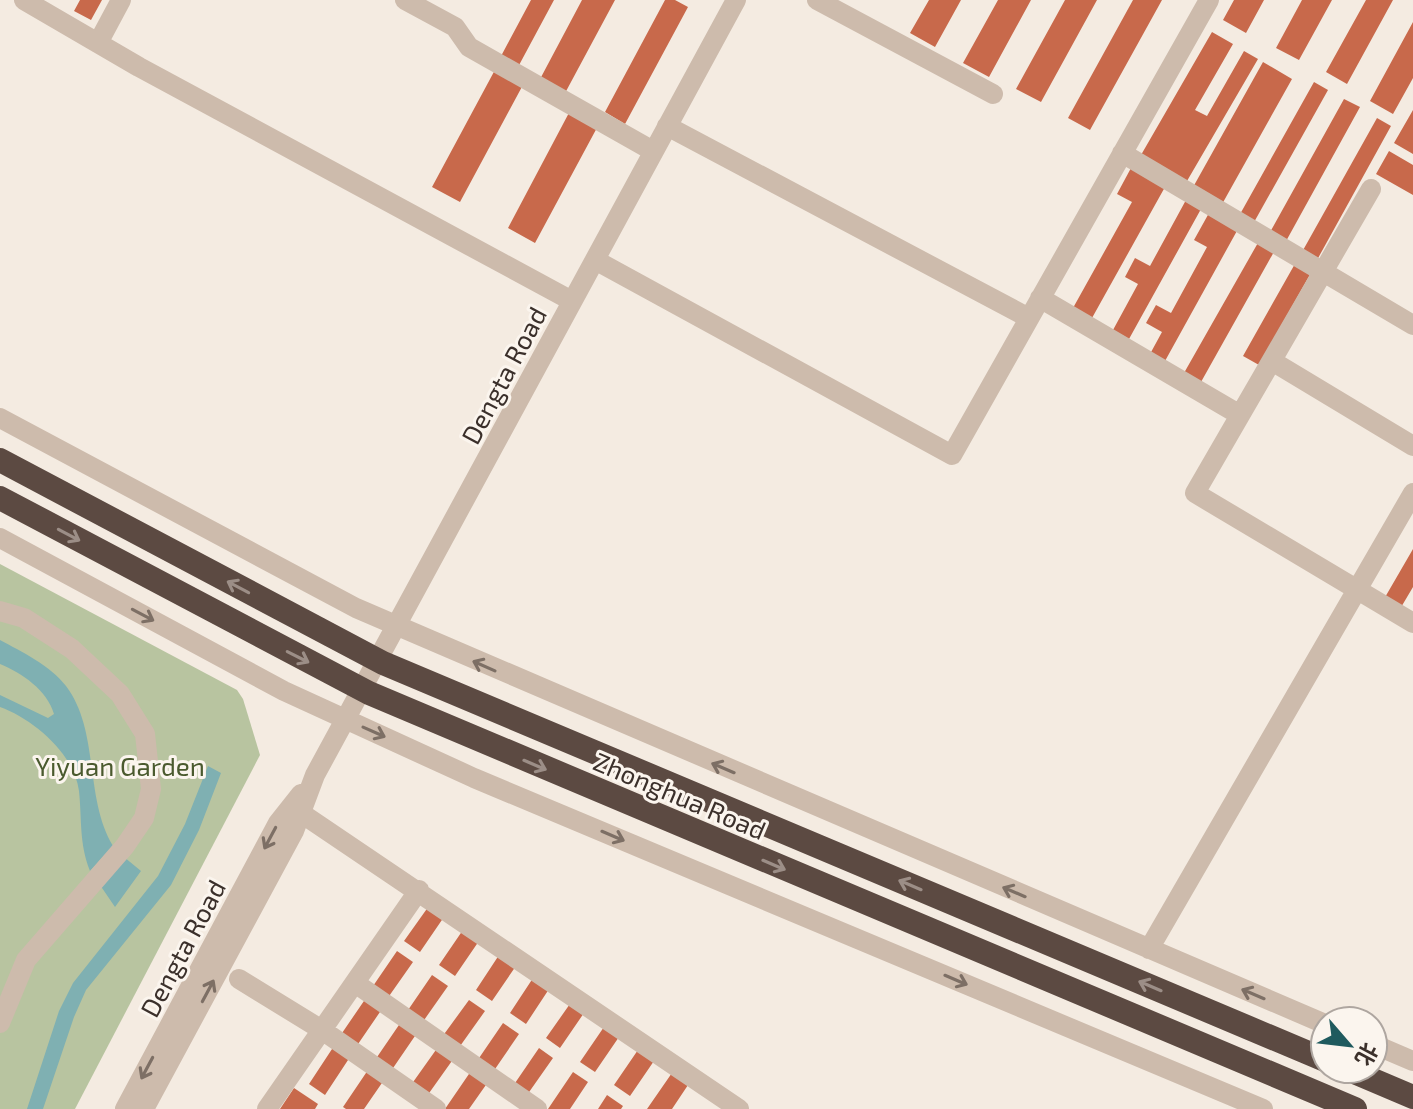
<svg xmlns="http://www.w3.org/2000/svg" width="1413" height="1109" font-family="'Exo 2','Noto Sans SC',sans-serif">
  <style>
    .green { fill: #b8c4a0 }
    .water { fill: #7fb0b2 }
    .building { fill: #c8694b }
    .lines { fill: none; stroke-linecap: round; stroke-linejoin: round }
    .minor { stroke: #cdbbac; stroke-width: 20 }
    .highway { stroke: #5c4a42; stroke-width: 24 }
    .oneway { stroke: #9c8e87 }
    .oneway2 { stroke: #7d6f65 }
    .labels { text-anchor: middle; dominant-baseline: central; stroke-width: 6; stroke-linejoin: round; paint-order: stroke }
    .street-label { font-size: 26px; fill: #3b302b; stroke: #fbf5ee }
    .park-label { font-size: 26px; fill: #4a5a2e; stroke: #fbf5ee }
  </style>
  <rect width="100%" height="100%" fill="#f4ebe1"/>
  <!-- green -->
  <path class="green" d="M0 564 237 690 243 699 260 755 75 1109H0Z"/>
  <!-- water -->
  <path class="water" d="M0 640C22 652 50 665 66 686 100 731 84 798 113 846L90 871C79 843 82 820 79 791 74 753 33 719 0 707V695L48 718 54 714C47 690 22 673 0 664Z
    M208 766 221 773 199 830 171 885 86 990 74 1017 43 1109H27L59 1011 73 983 158 876 185 824Z
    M124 857 141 871 115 907 100 885Z"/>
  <!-- building -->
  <path class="building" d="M80 0H102L91 20 74 11Z
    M531 0H554L518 67 500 58Z
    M582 0H615L564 95 539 81Z
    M665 0H675L688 7 625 124 605 112Z
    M929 0H961L935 47 910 33Z
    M998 0H1031L989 77 963 63Z
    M1065 0H1097L1041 102 1016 89Z
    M1133 0H1162L1090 130 1068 118Z
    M1234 0H1264L1246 33 1223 20Z
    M1302 0H1332L1299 60 1276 48Z
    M1366 0H1393L1347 84 1326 72Z
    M1413 22V78L1393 114 1370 101Z
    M1212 32 1233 44 1195 110 1207 116 1244 51 1258 59 1187 181 1141 155Z
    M1263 62 1292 79 1221 206 1192 189Z
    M496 68 524 83 460 202 432 187Z
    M1314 82 1328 90 1253 224 1239 216Z
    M1344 99 1360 107 1285 243 1269 234Z
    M571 109 599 124 535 243 508 228Z
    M1413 110V154L1394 143Z
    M1377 118 1391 126 1317 260 1302 252Z
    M1389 151 1413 165V195L1376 174Z
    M1131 168 1165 187 1092 318 1073 308 1132 202 1117 194Z
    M1186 200 1201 209 1129 339 1113 330 1138 284 1125 277 1135 258 1150 266Z
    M1209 213 1238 229 1165 361 1150 354 1162 332 1146 323 1156 305 1171 313 1207 247 1194 240Z
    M1259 241 1275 250 1201 382 1184 373Z
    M1296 262 1312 271 1259 365 1243 356Z
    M1413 549V587L1400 609 1384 599Z
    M431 903 446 914 420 952 404 941Z
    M465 927 481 938 455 976 439 965Z
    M397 951 413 962 387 999 371 989Z
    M501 952 518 963 492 1001 476 990Z
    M432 975 448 986 422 1023 406 1013Z
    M535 975 551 986 526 1024 510 1013Z
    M366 998 382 1009 356 1047 340 1036Z
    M469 1000 485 1011 458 1049 442 1037Z
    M572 1001 586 1010 560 1048 546 1038Z
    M401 1022 417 1033 391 1071 375 1060Z
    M503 1023 519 1034 493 1072 477 1061Z
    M606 1024 621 1034 595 1072 580 1062Z
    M334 1046 350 1057 325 1095 309 1084Z
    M438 1047 454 1058 427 1096 411 1085Z
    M640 1047 656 1058 630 1096 614 1085Z
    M539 1048 553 1058 527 1095 513 1086Z
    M368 1070 384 1080 364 1109H346L343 1107Z
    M674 1070 690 1082 672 1109H647Z
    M471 1071 488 1082 469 1109H445Z
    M573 1072 588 1082 570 1109H548Z
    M294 1088 318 1104 315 1109H280Z
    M607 1095 623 1106 621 1109H598Z"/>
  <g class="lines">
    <!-- minor -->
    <path class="minor" d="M24 0 139 67 572 301
      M405 0 455 27 469 47 653 151
      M817 0 993 94
      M98 43 121 0
      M667 126 1029 318
      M1122 153 1413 325
      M1371 189 1195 493 1413 623
      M595 260 952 455 1209 0
      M1040 298 1240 415
      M1272 361 1413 446
      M0 418 356 608 1325 1024
      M0 538 284 691 474 778 1263 1109
      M0 611 24 618 72 649 120 694 145 734 151 789 144 818 125 846 26 960 0 1023
      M301 813 739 1109
      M1149 949 1413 493
      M239 979 322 1030 436 1109
      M355 983 537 1109
      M1373 1044 1413 1061
      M125 1109 278 823 301 794
      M144 1109 294 831 315 775 736 0
      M267 1109 419 890"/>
    <!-- highway -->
    <path class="highway" d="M0 460 383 663 1325 1060
      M0 498 369 693 1355 1109
      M1347 1069 1413 1097"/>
  </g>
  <!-- one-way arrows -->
  <defs><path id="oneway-shaft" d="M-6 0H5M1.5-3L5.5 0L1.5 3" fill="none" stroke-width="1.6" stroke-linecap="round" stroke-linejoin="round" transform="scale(2)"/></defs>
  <g class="oneway">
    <use href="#oneway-shaft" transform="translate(69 535) rotate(28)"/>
    <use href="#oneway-shaft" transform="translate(238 587) rotate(-152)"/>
    <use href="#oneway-shaft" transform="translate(298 657) rotate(27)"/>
    <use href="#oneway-shaft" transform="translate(535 765) rotate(23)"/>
    <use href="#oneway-shaft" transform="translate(774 865) rotate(23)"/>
    <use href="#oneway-shaft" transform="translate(910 885) rotate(-157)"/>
    <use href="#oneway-shaft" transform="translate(1150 986) rotate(-157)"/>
  </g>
  <g class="oneway2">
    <use href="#oneway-shaft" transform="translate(143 615) rotate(28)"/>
    <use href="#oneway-shaft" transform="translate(484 666) rotate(-156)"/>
    <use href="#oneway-shaft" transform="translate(374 732) rotate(24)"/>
    <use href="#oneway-shaft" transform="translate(723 768) rotate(-157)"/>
    <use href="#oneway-shaft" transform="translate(613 836) rotate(23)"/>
    <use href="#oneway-shaft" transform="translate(270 838) rotate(118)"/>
    <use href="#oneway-shaft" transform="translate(1014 892) rotate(-157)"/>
    <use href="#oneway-shaft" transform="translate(956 980) rotate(23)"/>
    <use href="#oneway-shaft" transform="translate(208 991) rotate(-62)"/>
    <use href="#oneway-shaft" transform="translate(1253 994) rotate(-157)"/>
    <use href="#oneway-shaft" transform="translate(147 1068) rotate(118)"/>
  </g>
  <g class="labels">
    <!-- street labels -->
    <g class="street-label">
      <text transform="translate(503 375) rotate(-62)">Dengta Road</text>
      <text transform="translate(680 795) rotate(23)">Zhonghua Road</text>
      <text transform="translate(182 948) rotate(-62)">Dengta Road</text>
    </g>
    <!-- park labels -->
    <g class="park-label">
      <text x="120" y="765">Yiyuan Garden</text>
    </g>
  </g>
  <!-- north arrow -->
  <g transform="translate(1349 1045) rotate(118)"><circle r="38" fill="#fbf5ee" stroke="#aea6a0" stroke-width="2"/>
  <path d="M0-6L14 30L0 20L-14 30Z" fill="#1f5a5e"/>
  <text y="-12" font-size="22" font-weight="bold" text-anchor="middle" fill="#3b302b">北</text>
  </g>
</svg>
